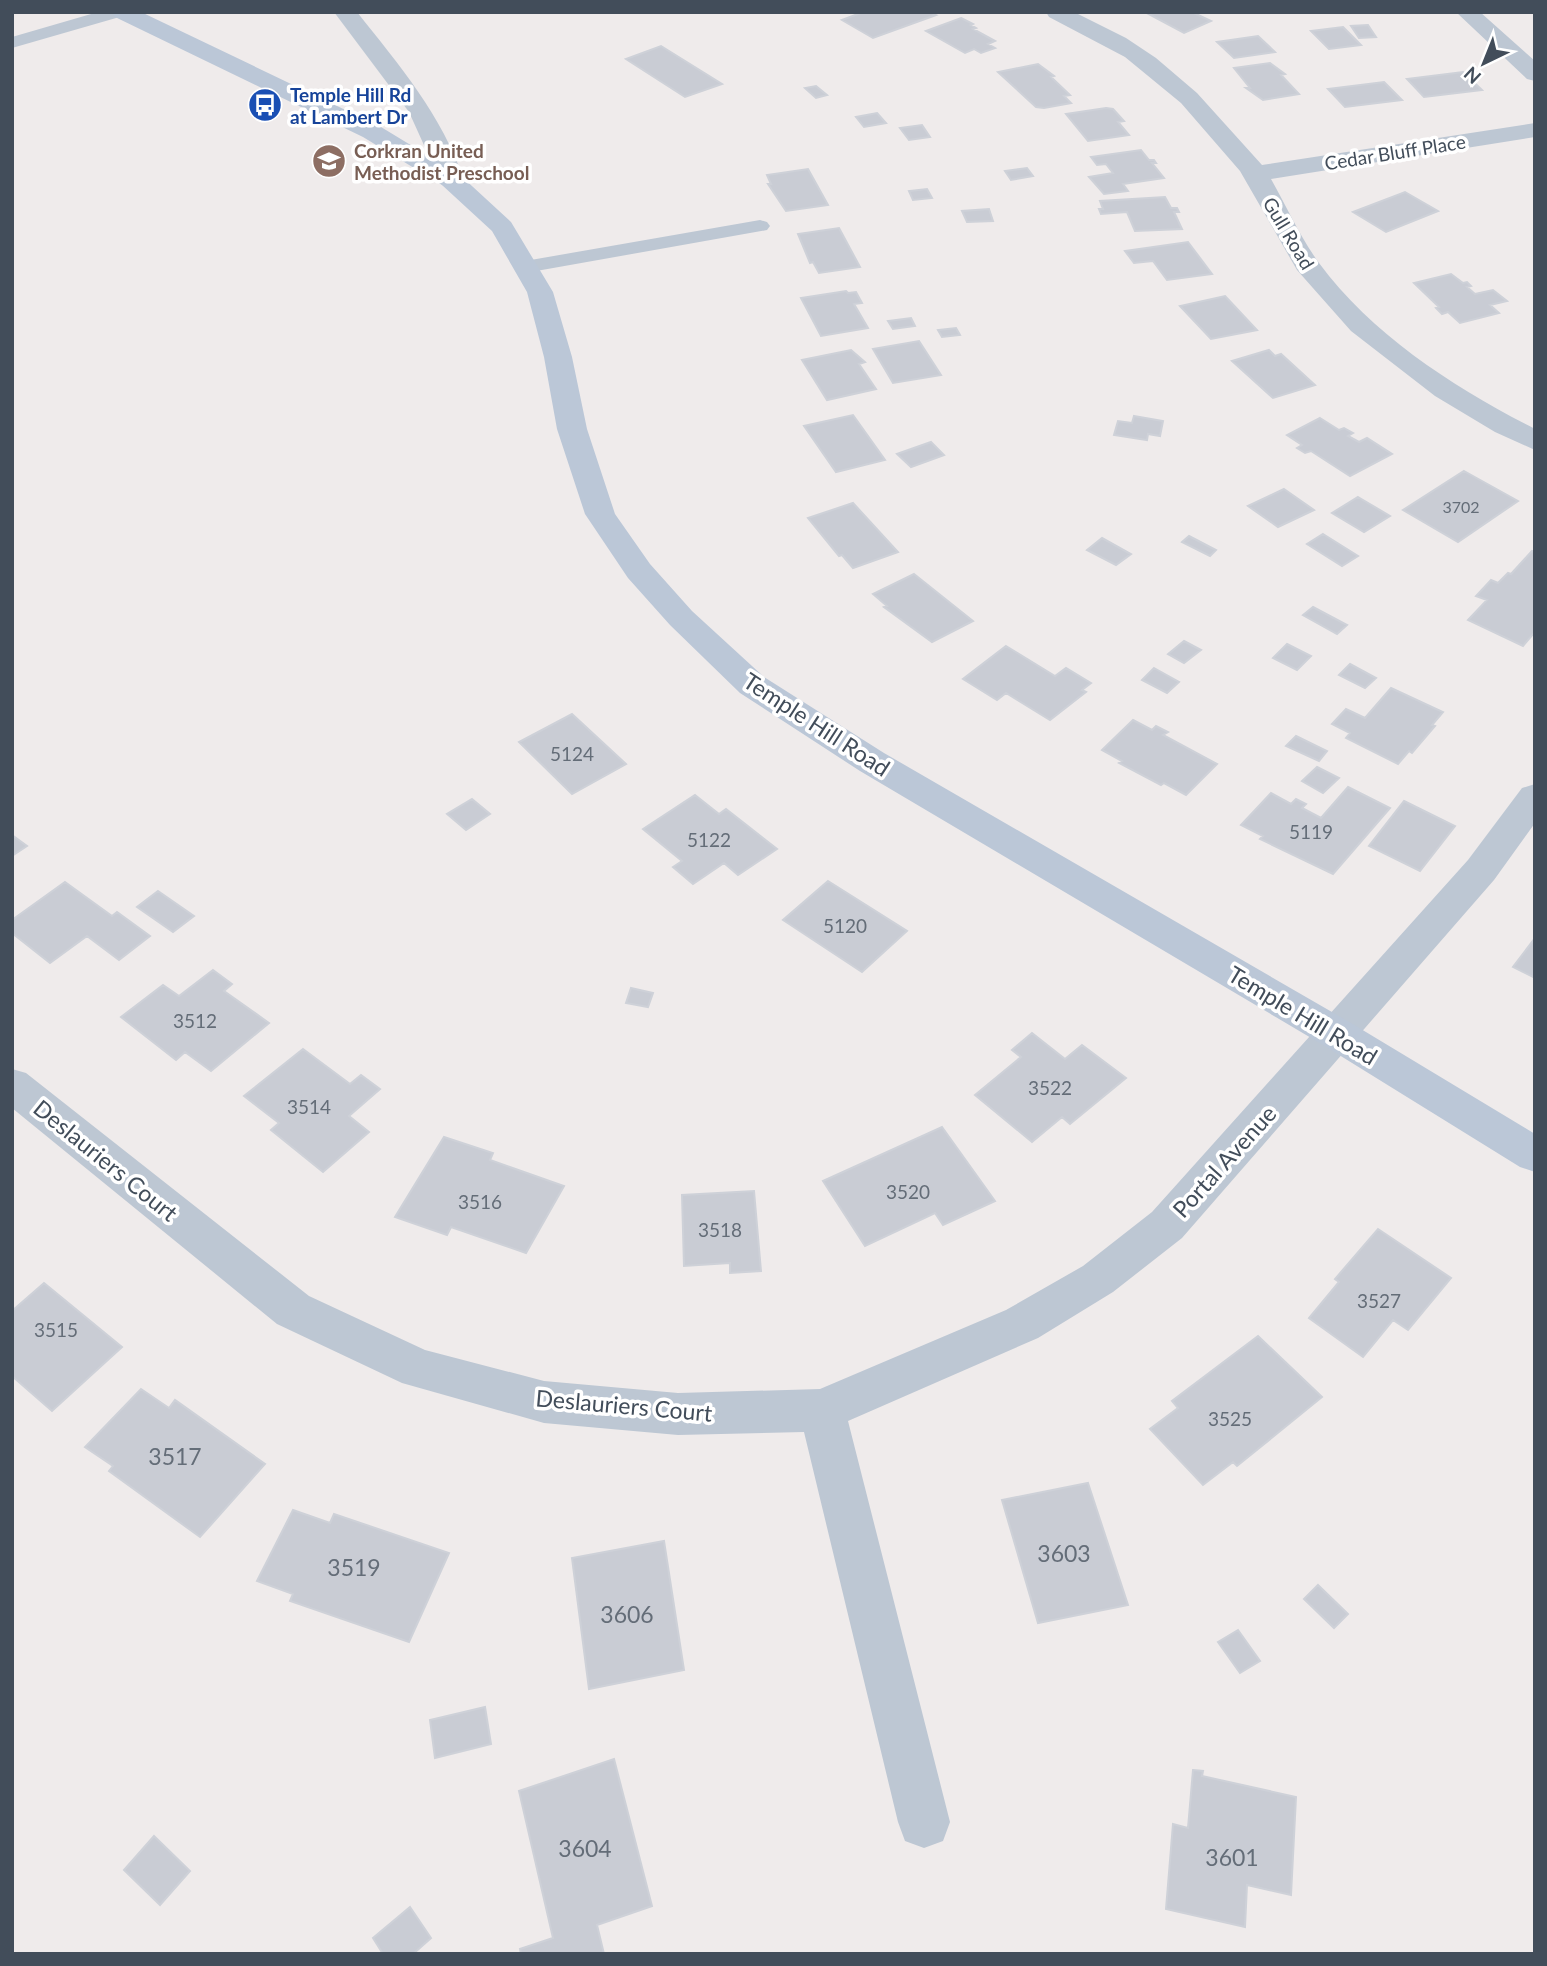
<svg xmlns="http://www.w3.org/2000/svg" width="1547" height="1966" font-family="Lato,sans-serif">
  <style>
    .building { fill: #c9ccd4; stroke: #ced1d8; stroke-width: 2 }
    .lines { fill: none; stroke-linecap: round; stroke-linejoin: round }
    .service { fill: #bdc7d3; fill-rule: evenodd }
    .minor { fill: #bdc7d3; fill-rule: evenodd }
    .secondary { fill: #bbc7d7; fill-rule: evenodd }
    .labels { text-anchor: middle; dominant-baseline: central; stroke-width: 7; stroke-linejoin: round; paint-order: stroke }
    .far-number-label { font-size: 16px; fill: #646d78 }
    .far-transit-label { font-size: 19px; font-weight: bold; fill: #164399; stroke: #fff; text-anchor: start }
    .far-education-label { font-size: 19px; font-weight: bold; fill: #785e54; stroke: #fff; text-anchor: start }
    .far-street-label { font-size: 19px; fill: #424d5a; stroke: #fff }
    .number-label { font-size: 19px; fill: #646d78 }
    .street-label { font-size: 23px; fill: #424d5a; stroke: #fff }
    .near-number-label { font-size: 23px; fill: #646d78 }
  </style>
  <rect width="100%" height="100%" fill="#efebeb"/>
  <!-- building -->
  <path class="building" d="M863 12H930L936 15 873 38 842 20Z
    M1145 12H1192L1211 21 1184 33Z
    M961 18 973 24 971 25 976 28 973 29 995 41 988 44 995 48 981 53 974 49 965 53 926 31Z
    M1368 25 1376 37 1359 38 1351 26Z
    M1343 27 1361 45 1329 49 1311 31Z
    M1258 36 1275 52 1234 58 1217 42Z
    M661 46 722 84 685 97 626 59Z
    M1270 63 1285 74 1281 75 1299 94 1263 100 1246 88H1250L1234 68Z
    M1038 64 1054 76 1051 77 1070 95 1064 96 1071 103 1044 108 1036 107 998 72Z
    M1463 72 1482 90 1424 97 1407 79Z
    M1384 82 1402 100 1345 107 1328 89Z
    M816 86 827 95 816 98 805 88Z
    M1106 108 1113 109 1124 121 1118 122 1129 135 1088 141 1066 114Z
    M877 113 886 123 864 127 856 117Z
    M922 125 930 137 909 140 900 128Z
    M1141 150 1149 160H1154L1156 163H1152L1164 178 1123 184 1128 191 1104 194 1089 177 1113 173 1106 164 1097 165 1091 157Z
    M1027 168 1033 176 1011 180 1005 171Z
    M808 169 828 205 786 211 768 184H771L767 175Z
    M927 189 932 198 913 200 909 191Z
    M1405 192 1438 211 1386 232 1353 212Z
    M1165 197 1171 208H1177L1179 212H1174L1182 229 1135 231 1127 212 1101 214 1099 209H1103L1100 201Z
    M989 209 993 221 967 222 962 211Z
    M839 228 860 267 819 273 813 262 810 263 798 234Z
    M1188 242 1212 274 1167 280 1153 261 1134 263 1125 251Z
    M1451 274 1463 283 1467 282 1471 286 1467 287 1475 294 1493 290 1507 301 1490 305 1499 313 1460 323 1448 312 1442 314 1436 308 1439 307 1414 283Z
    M846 291 848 293 856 292 862 303 854 304 868 328 821 336 801 298Z
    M1225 296 1257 330 1211 339 1180 306Z
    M911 318 915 326 893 329 888 321Z
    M956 328 960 335 942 337 938 330Z
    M919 341 941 375 893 383 873 349Z
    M851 350 865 362 859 364 876 389 827 400 802 360Z
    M1269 350 1275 356 1281 354 1315 385 1273 398 1232 361Z
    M853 415 885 460 836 472 804 426Z
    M1134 416 1163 421 1160 436 1148 434 1147 440 1114 435 1118 421 1132 423Z
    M1320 418 1339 430 1344 428 1353 433 1348 436 1359 442 1367 438 1392 454 1350 476 1311 451 1305 453 1297 448 1302 445 1287 435Z
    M931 442 944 455 911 467 897 454Z
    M1464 471 1518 501 1458 542 1403 510Z
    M1284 489 1314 510 1278 527 1248 506Z
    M1358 497 1390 516 1364 532 1332 513Z
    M853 503 898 552 853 568 842 555 839 556 808 518Z
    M1323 534 1358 556 1342 566 1307 544Z
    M1189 536 1216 550 1210 556 1182 542Z
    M1102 538 1131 554 1116 565 1087 550Z
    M1532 551 1535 552V632L1523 646 1468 620 1487 600 1476 596 1491 580 1498 583 1508 573 1511 574Z
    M914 574 973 621 932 642 884 607 887 606 873 594Z
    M1313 607 1347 625 1337 634 1303 615Z
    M1184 641 1201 650 1184 663 1168 654Z
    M1287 644 1311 656 1297 670 1273 658Z
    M1006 646 1055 676 1066 668 1091 683 1082 690 1086 692 1050 720 1006 693 997 700 963 679Z
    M1350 664 1376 678 1365 688 1339 675Z
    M1154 668 1179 682 1167 693 1142 680Z
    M1391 688 1443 712 1432 725 1435 726 1412 753 1409 751 1398 764 1346 738 1350 733 1332 724 1346 709 1365 718Z
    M572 714 626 764 572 794 519 742Z
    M1133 720 1152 730 1156 726 1168 732 1163 735 1217 764 1186 795 1164 783 1161 785 1119 763 1122 761 1102 750Z
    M1296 736 1327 751 1319 761 1286 746Z
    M1317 767 1339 778 1323 793 1302 781Z
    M1348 787 1390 808 1333 874 1260 839 1263 836 1241 825 1271 793 1291 804 1296 799 1306 804 1302 808 1321 818Z
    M695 795 719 814 726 809 777 849 738 875 724 863 693 884 673 867 682 861 643 829Z
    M472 799 490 814 466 830 447 814Z
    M1404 801 1455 826 1420 871 1369 846Z
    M12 835 27 846 12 856Z
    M828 881 907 931 862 972 783 920Z
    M65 882 112 916 117 912 150 936 119 960 87 936 50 963 12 933V920Z
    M158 891 194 916 173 932 137 907Z
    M1535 938V978L1513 967Z
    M213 970 232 984 224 991 269 1023 211 1071 185 1052 176 1060 121 1017 163 985 179 996Z
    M631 988 653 993 648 1007 626 1003Z
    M1032 1033 1065 1059 1082 1045 1126 1078 1070 1124 1062 1117 1032 1142 975 1095 1021 1057 1012 1050Z
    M303 1049 350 1084 361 1075 380 1089 349 1116 369 1132 323 1172 271 1130 279 1123 244 1096Z
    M942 1127 995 1201 943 1225 935 1213 865 1246 823 1181Z
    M444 1137 493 1153 490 1160 564 1186 526 1253 451 1227 447 1235 395 1217Z
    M754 1191 761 1271 730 1273V1263L684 1266 682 1195Z
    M1378 1229 1451 1278 1408 1330 1393 1320 1363 1357 1309 1318 1339 1282 1335 1279Z
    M44 1283 122 1347 52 1411 12 1376V1311Z
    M1258 1336 1322 1397 1237 1466 1233 1462 1203 1485 1150 1429 1178 1408 1172 1401Z
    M141 1389 169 1408 175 1400 265 1464 200 1537 109 1471 113 1466 85 1447Z
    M1088 1483 1128 1605 1038 1623 1002 1500Z
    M293 1510 330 1523 334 1514 449 1553 409 1642 290 1601 293 1594 257 1581Z
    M664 1541 684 1670 589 1689 572 1558Z
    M1318 1585 1348 1614 1334 1628 1304 1599Z
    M1238 1630 1260 1661 1240 1673 1218 1642Z
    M485 1707 491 1744 435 1758 430 1720Z
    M614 1759 652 1906 597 1925 604 1954H521L520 1949 553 1938 519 1791Z
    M1193 1770 1203 1771 1202 1776 1296 1797 1291 1895 1247 1885 1245 1927 1166 1909 1173 1824 1188 1828Z
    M154 1836 190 1871 160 1905 124 1870Z
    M410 1907 431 1938 413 1954H383L373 1938Z"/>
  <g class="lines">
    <!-- service -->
    <path class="service" d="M98 12H125L123 16 12 48V37Z
      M760 220 767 222 770 226 767 230 525 273 518 271 515 267 518 263 525 261Z"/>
    <!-- minor -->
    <path class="minor" d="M334 12H357C399 65 442 115 464 180L460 185 451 188 442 185 409 112Z
      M1046 12H1074L1126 38 1156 58 1197 93 1262 165 1535 123V137L1271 179C1287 207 1300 237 1319 263 1373 336 1455 388 1535 429V450L1495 432 1435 396 1351 331 1297 270 1240 171 1181 103 1125 57 1049 17Z
      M1456 12H1480L1535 61V81L1527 79Z
      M1535 784V823L1494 880 1182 1238 1113 1292 1038 1338 848 1421 950 1822 943 1841 924 1848 905 1841 898 1822 804 1432 678 1435 544 1423 402 1383 277 1324 12 1108V1069L26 1073 309 1296 425 1350 544 1381 678 1393 820 1389 1006 1310 1083 1266 1152 1212 1468 860 1522 788Z"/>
    <!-- secondary -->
    <path class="secondary" d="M112 12H141L381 127 460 175 511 222 553 292 572 357 587 429 615 514 650 564 692 611 764 677 884 753 1351 1023 1535 1134V1172L1520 1167 1323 1045 860 771 740 693 670 625 628 578 585 514 557 429 544 357 527 292 492 231 442 185 363 137 115 17Z"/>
  </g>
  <!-- icons -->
  <defs>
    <g id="bus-disc" transform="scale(1.75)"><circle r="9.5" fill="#1a4fb4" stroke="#fff"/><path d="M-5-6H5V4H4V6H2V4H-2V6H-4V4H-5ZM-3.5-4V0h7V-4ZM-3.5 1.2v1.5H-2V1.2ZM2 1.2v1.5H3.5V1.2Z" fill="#fff"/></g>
    <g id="school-disc" transform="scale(1.75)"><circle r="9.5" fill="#8d6e63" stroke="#fff"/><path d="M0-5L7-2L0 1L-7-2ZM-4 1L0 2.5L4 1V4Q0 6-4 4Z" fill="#fff"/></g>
  </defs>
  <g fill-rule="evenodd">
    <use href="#bus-disc" x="265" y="105"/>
    <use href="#school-disc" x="329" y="161"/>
  </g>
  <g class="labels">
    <!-- far-number labels -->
    <g class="far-number-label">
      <text x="1461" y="506">3702</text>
    </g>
    <!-- far-transit labels -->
    <g class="far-transit-label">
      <text x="290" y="94">Temple Hill Rd<tspan x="290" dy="22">at Lambert Dr</tspan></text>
    </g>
    <!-- far-education labels -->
    <g class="far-education-label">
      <text x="354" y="150">Corkran United<tspan x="354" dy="22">Methodist Preschool</tspan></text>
    </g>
    <!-- far-street labels -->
    <g class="far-street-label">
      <text transform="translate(1395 152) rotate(-9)">Cedar Bluff Place</text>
      <text transform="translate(1289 233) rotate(59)">Gull Road</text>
    </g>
    <!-- number labels -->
    <g class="number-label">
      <text x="572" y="753">5124</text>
      <text x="1311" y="831">5119</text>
      <text x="709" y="839">5122</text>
      <text x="845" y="925">5120</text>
      <text x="195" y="1020">3512</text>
      <text x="1050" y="1087">3522</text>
      <text x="309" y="1106">3514</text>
      <text x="908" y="1191">3520</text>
      <text x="480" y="1201">3516</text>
      <text x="720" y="1229">3518</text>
      <text x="1379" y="1300">3527</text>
      <text x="56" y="1329">3515</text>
      <text x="1230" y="1418">3525</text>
    </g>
    <!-- street labels -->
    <g class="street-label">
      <text transform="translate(817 724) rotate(33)">Temple Hill Road</text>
      <text transform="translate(1303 1015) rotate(31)">Temple Hill Road</text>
      <text transform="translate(106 1160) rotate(39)">Deslauriers Court</text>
      <text transform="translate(1224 1161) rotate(-48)">Portal Avenue</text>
      <text transform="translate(624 1405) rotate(5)">Deslauriers Court</text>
    </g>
    <!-- near-number labels -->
    <g class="near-number-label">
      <text x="175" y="1456">3517</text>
      <text x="1064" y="1553">3603</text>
      <text x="354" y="1567">3519</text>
      <text x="627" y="1614">3606</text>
      <text x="585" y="1848">3604</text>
      <text x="1232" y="1857">3601</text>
    </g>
  </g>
  <!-- border -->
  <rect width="1547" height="1966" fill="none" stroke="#424d5a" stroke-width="28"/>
  <!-- north arrow -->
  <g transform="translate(1484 63) rotate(223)" stroke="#ffffff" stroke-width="5" paint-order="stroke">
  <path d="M0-5L12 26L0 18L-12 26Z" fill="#424d5a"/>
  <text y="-10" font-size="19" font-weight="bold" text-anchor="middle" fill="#424d5a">N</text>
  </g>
</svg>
